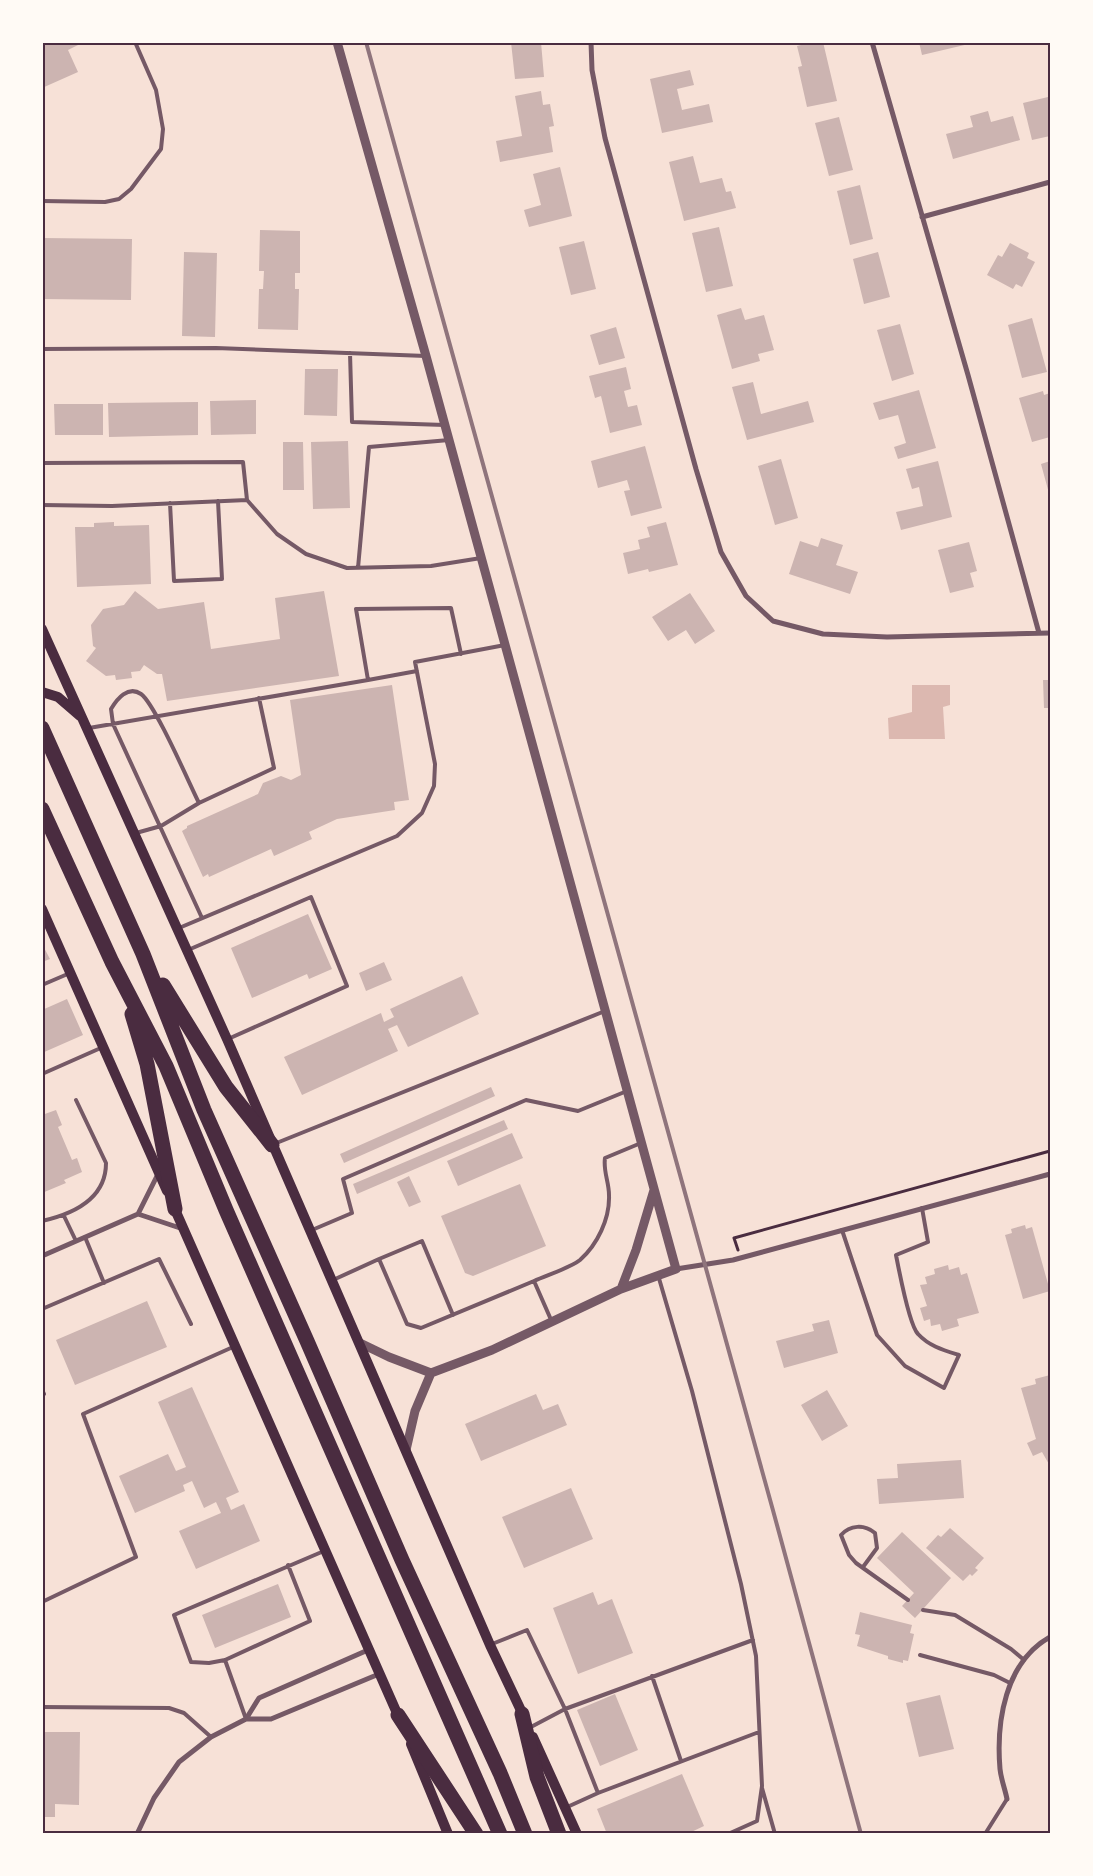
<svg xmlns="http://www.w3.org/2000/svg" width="1093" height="1876" font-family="'PT Sans Narrow',sans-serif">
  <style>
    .water { fill: #dcb8b0 }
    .building { fill: #ccb4b1 }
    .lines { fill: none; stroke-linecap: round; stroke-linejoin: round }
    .path { stroke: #4a2c40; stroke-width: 3 }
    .service { stroke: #755966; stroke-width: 4 }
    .minor { stroke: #755966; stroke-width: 5 }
    .tertiary { stroke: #755966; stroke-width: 9 }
    .secondary { stroke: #4a2c40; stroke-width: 10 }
    .motorway { stroke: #4a2c40; stroke-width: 15 }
    .rail { stroke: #8f747c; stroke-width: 4 }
    .neatline { fill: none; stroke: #4a2c40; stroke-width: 2 }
  </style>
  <rect width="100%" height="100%" fill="#f7e1d7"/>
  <!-- water -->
  <path class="water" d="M912 685H950V705L943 707 945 739H889L888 718 912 712Z"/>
  <!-- building -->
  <path class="building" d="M42 42H84L68 50 78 72 42 88Z
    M511 42H541L544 77 515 79Z
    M813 42H823L837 101 807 107 798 67 802 66 797 46Z
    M919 42H973V43L922 55Z
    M690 70 694 85 677 89 682 110 709 104 713 122 662 133 650 79Z
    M541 91 543 105 550 104 554 126 549 127 553 152 500 162 496 141 522 136 515 96Z
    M1048 97 1050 104V136L1032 140 1023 103Z
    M988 111 991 122 1013 116 1020 140 953 159 946 134 973 127 970 116Z
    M839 117 853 170 829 176 815 123Z
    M693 156 700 183 722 178 726 192 731 191 736 208 684 221 669 162Z
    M560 167 572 216 529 227 524 210 541 205 533 174Z
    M860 185 873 239 850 245 837 191Z
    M719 227 733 286 706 292 692 233Z
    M260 230 300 231V273H295V289H299L298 330 258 329 259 289H263L264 271H259Z
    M42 238 132 239 131 300 42 299Z
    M584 241 596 289 571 295 559 247Z
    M1010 243 1029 253 1027 258 1035 262 1022 287 1016 284 1013 289 987 275 998 255 1002 257Z
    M184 252 217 253 215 337 182 336Z
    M878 252 890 297 864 304 853 259Z
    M741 308 745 320 764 315 774 350 758 354 760 361 732 369 717 315Z
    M1032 318 1047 372 1022 378 1008 325Z
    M900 324 914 374 892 381 877 330Z
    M616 327 625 358 599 365 590 335Z
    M626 367 631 389 624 391 628 407 637 405 642 425 610 433 601 396 595 398 589 376Z
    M305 369H338L337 416 304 415Z
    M753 382 761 414 808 401 814 422 747 440 732 387Z
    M919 390 936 448 898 459 894 447 906 443 898 415 879 420 873 403Z
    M1043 391 1044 395 1050 393V437L1032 442 1019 398Z
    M256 400V434L211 435 210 401Z
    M198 402V435L109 437 108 403Z
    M54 404H103V435H55Z
    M348 441 350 508 313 509 311 442Z
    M283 442H303L304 490H283Z
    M645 446 662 508 631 516 624 491 630 490 627 480 598 488 591 461Z
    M781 459 798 518 775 525 758 466Z
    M938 461 952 517 901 530 896 512 923 506 919 487 912 489 906 469Z
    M1050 461V497L1041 464Z
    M114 522V526L149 525 151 584 77 587 75 527H94V523Z
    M666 522 678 565 649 572 648 569 628 574 623 553 640 549 638 540 650 537 647 527Z
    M821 538 843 545 836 565 858 572 850 594 789 574 800 541 818 547Z
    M969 542 977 571 970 573 974 587 950 593 938 550Z
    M135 591 158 609 204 602 211 649 280 639 275 598 324 591 339 676 167 701 162 674H157L144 665 140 671 131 672 132 678 116 680 115 675 106 676 86 661 96 648 93 646 91 625 103 609 124 605Z
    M690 593 715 631 695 644 686 630 668 641 652 617Z
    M1043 680H1050V708H1044Z
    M392 685 409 800 394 802 395 810 337 819 309 832 312 839 274 856 271 849 209 877 208 874 203 877 182 831 187 828V826L258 794 263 783 281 776 291 780 301 775 290 700Z
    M308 914 332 969 309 979 307 974 252 998 231 948Z
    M42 944 50 959 42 962Z
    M384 962 392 980 366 991 359 973Z
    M462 976 479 1014 408 1047 397 1025 388 1029 398 1051 302 1095 284 1057 381 1013 384 1022 394 1017 390 1009Z
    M67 999 83 1035 42 1053V1010Z
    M491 1087 495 1096 344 1163 340 1154Z
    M56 1110 62 1125 58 1127 72 1160 77 1158 82 1172 64 1180 66 1183 42 1193V1115Z
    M504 1120 508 1129 357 1194 353 1184Z
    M512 1133 523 1158 458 1186 447 1161Z
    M409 1176 421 1202 409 1207 397 1182Z
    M520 1184 546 1246 473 1276 465 1273 441 1216Z
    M1025 1225 1026 1229 1032 1227 1050 1291 1023 1299 1005 1235 1012 1233 1011 1229Z
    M948 1265 949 1270 959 1267 961 1275 967 1273 979 1313 957 1319 959 1326 942 1331 940 1324 931 1326 930 1319 924 1321 920 1308 927 1306 920 1285 927 1284 925 1277 935 1274 934 1269Z
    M147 1301 167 1347 75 1385 56 1340Z
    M829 1320 838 1353 784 1368 776 1341 814 1331 812 1324Z
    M1050 1375V1466L1042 1452 1033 1456 1027 1443 1036 1439 1021 1388 1036 1384 1035 1379Z
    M192 1387 239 1492 226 1498 231 1510 244 1504 260 1541 196 1569 179 1531 221 1513 216 1502 204 1508 192 1481 183 1485 185 1491 135 1513 119 1476 168 1454 176 1471 186 1467 158 1402Z
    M827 1390 848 1426 822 1441 801 1405Z
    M536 1394 543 1410 558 1404 567 1425 481 1461 465 1424Z
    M961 1460 964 1498 879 1504 877 1479 898 1478 897 1464Z
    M571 1488 593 1539 524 1568 502 1517Z
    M950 1528 984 1558 975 1568 978 1570 972 1576 970 1574 963 1581 926 1548 938 1535 941 1537Z
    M902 1532 951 1578 915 1618 902 1606 914 1593 877 1558Z
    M278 1584 291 1617 215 1648 202 1615Z
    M593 1592 598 1605 612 1599 633 1653 578 1674 553 1608Z
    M860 1612 912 1625 910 1633 914 1634 908 1661 903 1660V1663L888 1659V1656L857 1646 860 1635 855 1634Z
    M615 1694 638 1750 600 1766 577 1710Z
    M940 1695 954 1749 919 1757 906 1703Z
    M42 1732H80L79 1805 55 1804V1817H42Z
    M682 1774 704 1826 687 1834H607L597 1809Z"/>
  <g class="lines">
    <!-- path -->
    <path class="path" d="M738 1250 734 1238 1050 1151"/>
    <!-- service -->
    <path class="service" d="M42 201 105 202 119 199 131 189 161 149 163 129 156 90 135 42
      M42 349 216 348 426 356
      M350 353 352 422 445 425
      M42 463 243 462 247 500
      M170 503 174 581 222 579 218 501
      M42 505 112 506 247 500 277 534 306 554 347 568 431 566 481 558
      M358 568 369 447 449 440
      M417 671 368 680 356 609 451 608 461 654
      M89 728 368 680
      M136 833 161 826 199 803
      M202 918 113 724 111 709C117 699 128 685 141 694 155 704 189 783 199 803L274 768 259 698
      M179 928 397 836 422 813 434 786 435 764 415 662 505 645
      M188 950 311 897 347 986 228 1039
      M42 985 70 973
      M42 1074 103 1047
      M274 1144 605 1011
      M64 1216 76 1241
      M42 1221C73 1214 106 1199 106 1163L76 1100
      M312 1230 352 1213 343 1179 526 1100 578 1111 627 1091
      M842 1230 877 1335 905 1366 944 1388 959 1355C943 1350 929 1346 918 1334 909 1325 899 1270 896 1255L928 1242 922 1208
      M85 1237 104 1283
      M379 1259 422 1241 453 1315
      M658 1275 692 1391 741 1584 756 1656 762 1786 757 1821 728 1834
      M333 1280 379 1259 407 1324 421 1328 534 1281 552 1322
      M534 1281C547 1275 570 1268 580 1260 597 1245 610 1219 609 1195 609 1182 603 1171 605 1158L641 1143
      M42 1309 159 1259 191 1324
      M42 1390 44 1394H42
      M288 1565 310 1621 225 1660 209 1663 191 1662 174 1615 324 1551
      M863 1567 877 1548 875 1533C864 1524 850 1525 841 1535L849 1555 856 1563 908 1600
      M42 1602 136 1557 83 1414 233 1347
      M923 1610 955 1615 1011 1649 1024 1660
      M492 1644 527 1630 565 1709 753 1640
      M920 1655 994 1675 1010 1683
      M225 1660 246 1719
      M652 1676 681 1761
      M42 1707 169 1708 184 1713 211 1737
      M529 1728 565 1709 598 1793 565 1808
      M762 1788 775 1834
      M598 1793 759 1732
      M985 1834 1007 1799"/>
    <!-- minor -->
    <path class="minor" d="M591 42 592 70 605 138 696 469 721 552 746 596 773 621 823 634 887 637 1050 633
      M872 42 968 375 1039 633
      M922 217 1050 182
      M158 1174 138 1214 183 1229
      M42 1256 138 1214
      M676 1269 733 1260 1050 1174
      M246 1719 259 1698 368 1650
      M1007 1799C1005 1789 1001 1779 1000 1769 996 1722 1005 1662 1050 1637
      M137 1834 154 1798 179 1762 211 1737 246 1719H271L379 1674"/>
    <!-- tertiary -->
    <path class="tertiary" d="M337 42 426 356 676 1269 621 1289 492 1350 431 1373 389 1357 360 1343
      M621 1289 636 1250 654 1190
      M406 1450 415 1411 431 1373"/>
    <!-- secondary -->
    <path class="secondary" d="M42 629 227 1039 490 1645 525 1719
      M42 692 58 697 80 716
      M42 909 167 1191
      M173 1205 400 1720
      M533 1737 577 1834
      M411 1744 448 1834"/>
    <!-- motorway -->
    <path class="motorway" d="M42 728 143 954 204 1110 307 1341 402 1560 500 1773 525 1834
      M42 809 112 962 166 1066 226 1210 500 1834
      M163 985 226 1087 272 1145
      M132 1014 147 1064 175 1209
      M522 1714 537 1777 559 1834
      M398 1715 476 1834"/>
    <!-- rail -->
    <path class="rail" d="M366 42C534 639 699 1236 861 1834"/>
  </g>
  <!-- border -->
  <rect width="1093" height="1876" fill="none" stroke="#fffaf5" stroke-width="88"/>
  <rect x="44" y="44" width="1005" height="1788" class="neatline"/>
</svg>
